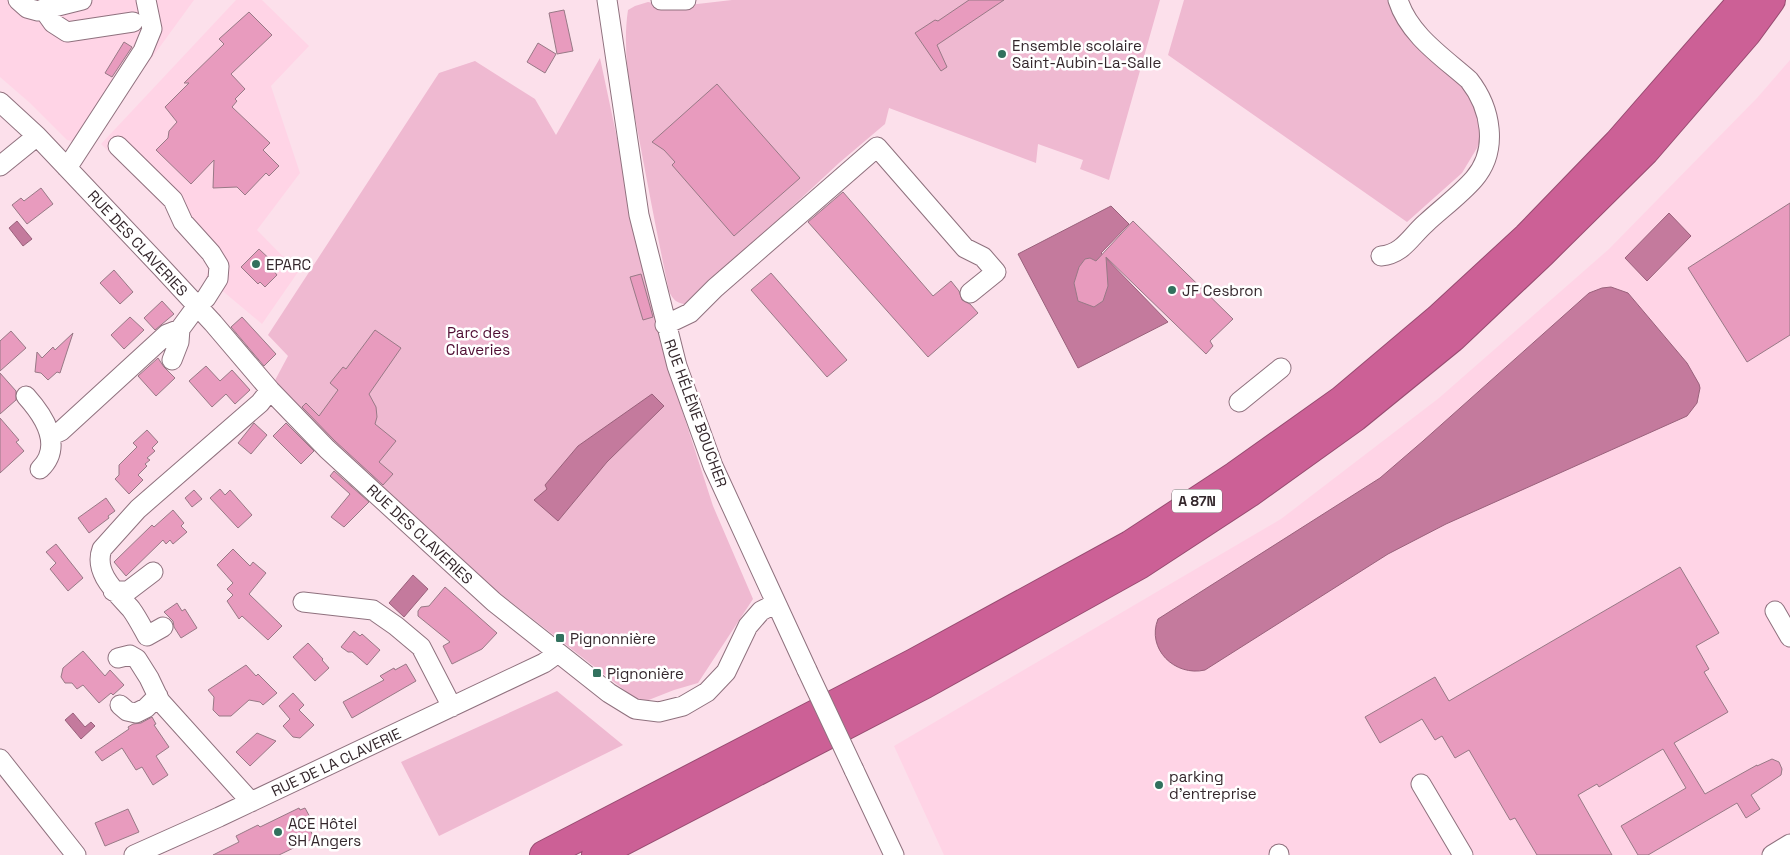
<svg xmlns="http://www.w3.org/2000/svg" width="1790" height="855" font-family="'Space Grotesk',sans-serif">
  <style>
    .built { fill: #ffd4e6 }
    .green { fill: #efb9d1 }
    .water { fill: #c47a9d; stroke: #99617b }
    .building { fill: #e89bbe; stroke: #987986 }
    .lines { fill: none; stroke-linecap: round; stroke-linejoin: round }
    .minor-casing { stroke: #8f717e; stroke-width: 21 }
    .highway-casing { stroke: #974c71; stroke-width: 30 }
    .minor { stroke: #fff; stroke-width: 19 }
    .highway { stroke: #cc6096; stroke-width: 28 }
    .minor-bridge-casing { stroke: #8f717e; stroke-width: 21; stroke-linecap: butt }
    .minor-bridge { stroke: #fff; stroke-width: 19 }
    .poi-dot { fill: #32715e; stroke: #fff; stroke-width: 2 }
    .labels { text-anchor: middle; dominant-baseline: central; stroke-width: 5; stroke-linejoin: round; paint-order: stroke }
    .shield { fill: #fff; stroke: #71686b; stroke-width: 1 }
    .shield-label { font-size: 14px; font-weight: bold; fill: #34272c }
    .poi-label { font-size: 15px; fill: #34272c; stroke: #fff; text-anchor: start }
    .street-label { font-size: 15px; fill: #34272c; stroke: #fff }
    .park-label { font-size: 15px; fill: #4f0c32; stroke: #fff }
  </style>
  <rect width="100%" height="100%" fill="#fce0eb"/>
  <!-- built -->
  <path class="built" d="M0 0H194L108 118 79 143 67 140 30 103 0 77Z
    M236 0H262L309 46 271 86 300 173 257 230 298 272 262 324 206 277 211 265 179 221 101 144Z
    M1790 60V855H944L894 746 1281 519 1439 398 1609 249 1757 98Z"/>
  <!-- green -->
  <path class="green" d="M732 0H1160L1109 180 1080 169 1083 160 1038 144 1036 163 889 108 885 124 839 163 695 297 690 304C679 305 673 301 669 291 659 244 650 197 641 149 633 104 621 56 628 10L635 6 648 2 662 5 680 6Z
    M1184 0H1394L1467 86 1481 120 1483 138 1462 173 1407 222 1168 55Z
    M600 58 661 345 713 506 753 599 698 683 674 690 641 703 471 571 329 447 273 384 288 356 268 335 439 73 475 61 535 99 556 135Z
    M557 691 623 745 439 836 401 762Z"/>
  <!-- water -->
  <path class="water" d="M1111 206 1129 224 1101 253 1168 322 1078 368 1018 254Z
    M1669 213 1691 236 1647 281 1625 258Z
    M17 221 32 239 23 246 9 228Z
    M1611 287 1628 293 1687 363 1699 384 1700 388 1697 403 1687 416 1446 524 1388 554 1205 670C1175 677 1146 649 1158 619L1380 478 1423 441 1589 293 1602 288Z
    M652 394 664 406 607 462 558 521 534 500 547 489 545 485 578 446Z
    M413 575 428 589 404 617 389 603Z
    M73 713 85 727 91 722 95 726 81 739 65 720Z"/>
  <!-- building -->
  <path class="building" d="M969 0H1004L937 45 947 67 941 71 915 33 935 20 938 21Z
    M564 10 573 51 557 54 549 13Z
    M249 12 272 35 231 74 245 89 235 99 237 101 232 107 270 143 263 150 279 166 269 176 266 173 245 195 237 187 213 188 214 160 191 184 156 150 168 138 169 131 177 122 165 107 189 83H184L224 44 219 39Z
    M124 42 132 47 112 77 105 73Z
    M538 43 556 54 545 73 527 62Z
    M717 84 800 178 734 236 672 165 675 162 664 150 652 142Z
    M41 188 53 204 27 224 12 205 21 198 24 201Z
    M843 192 933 296 951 281 959 291 962 300 970 304 978 313 928 357 808 222Z
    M1790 203V335L1747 362 1688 268Z
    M1133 221 1233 319 1210 341 1213 346 1206 354 1106 257 1108 286 1103 301 1094 307 1078 301 1074 283 1079 267 1085 259 1090 258 1096 261Z
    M259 249 277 266 273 270 277 275 265 287 260 282 258 284 241 267Z
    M114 270 133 292 120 304 100 283Z
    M771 273 847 360 827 377 751 290Z
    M641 274 653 317 643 320 630 277Z
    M162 301 174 314 155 330 144 318Z
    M130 317 144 330 124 349 111 335Z
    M242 317 276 354 264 366 231 327Z
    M375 330 401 348 369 394 376 407 377 417 375 424 396 441 379 462 393 474 383 485 335 441 302 407 306 403 319 416 338 390 330 383 343 367 346 369Z
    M11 331 26 348 0 371V341Z
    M73 333 60 373 57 372 48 380 41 373 35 372 37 352 42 358 53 347 55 350Z
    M158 358 164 367 175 378 156 396 138 376Z
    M206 366 220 381 232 370 250 390 235 404 226 394 212 407 189 381Z
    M0 373 16 391V400L0 414Z
    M0 418 19 440 16 442 24 451 0 473Z
    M254 423 267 435 251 454 238 443Z
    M286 423 314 451 301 464 273 436Z
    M147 430 158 442 152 448 155 451 147 458 150 460 145 464 147 466 138 475 143 480 129 494 115 479 119 475V465L137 447 133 443Z
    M334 471 369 502 344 527 331 517 350 494 330 476Z
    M220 489 225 495 230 490 252 515 238 528 210 498Z
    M194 490 202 499 192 507 185 498Z
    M106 498 115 511 108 516 109 518 89 533 78 518Z
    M173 510 184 523 181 526 187 532 173 544 170 540 166 544 163 540 126 576 114 562 152 525 154 527Z
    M56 544 83 578 68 591 50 569 56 563 46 552Z
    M233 549 250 566 253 562 266 573 249 594 282 626 268 640 242 616 239 619 227 601 233 595 227 589 233 583 217 565Z
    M1680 567 1719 633 1696 646 1709 669 1704 672 1728 712 1674 743 1705 794 1757 765V766L1772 759 1779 762 1782 769 1781 775 1751 795 1760 809 1746 818 1737 803 1648 855H1638L1621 826 1686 788 1663 749 1599 787 1597 784 1578 795 1612 855H1537L1515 818 1510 820 1469 750 1455 758 1442 736 1435 740 1422 719 1380 743 1365 717 1435 677 1449 701Z
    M445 587 497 633 482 649 452 664 443 646 450 642 418 616V611L421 607 429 606Z
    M177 603 182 611 185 609 197 628 181 638 174 627 173 621 164 612Z
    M354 631 360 636 362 634 380 650 367 665 352 652H348L341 647Z
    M308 643 323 659 322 660 329 668 315 681 293 657Z
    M83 651 105 676 110 670 124 685 113 695 111 693 99 703 83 685 77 689 72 683H65L61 677 63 668Z
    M406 664 416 681 352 718 343 702 384 680 380 676 394 668 395 670Z
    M246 665 256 676 258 674 277 693 263 705 260 702 249 700 231 716H219L213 710 214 697 208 690Z
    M293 693 304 705 299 710 314 725 300 738 293 737 283 726 290 719 279 706Z
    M152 717 156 724 154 725 169 747 156 756 168 775 153 785 142 767 136 770 122 748 102 761 95 752 129 729 128 727 133 724 141 723Z
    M257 733 276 741 250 766 236 752Z
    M299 808 300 810 305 808 311 819 306 821 314 838 279 855H213L239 842 236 836 258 825 260 827Z
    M128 809 139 832 105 846 95 823Z"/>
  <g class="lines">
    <!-- minor casing -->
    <g class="minor-casing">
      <path id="minor" d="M18 0 27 8 38 11 82 0
        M607 0 639 215 677 366 713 466 807 670
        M661 0H686
        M43 9 53 23 67 32 133 22
        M0 102 37 136 162 268 213 323 270 390 327 449 494 602 609 693 635 709 659 712 683 706 707 692 726 672 748 626 761 611 776 603
        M118 146 173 200 183 222 211 253 219 266 218 279 206 298 197 306 180 329
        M0 166 37 136
        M67 168 143 51 152 29 146 0
        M1381 256C1403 254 1410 237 1426 223 1441 209 1460 195 1474 179 1499 150 1491 108 1469 80 1443 57 1409 35 1398 0
        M665 325 690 313 715 288 877 147 965 248 983 257 996 272 970 293
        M26 396C44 416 64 446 40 469
        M1239 402 1281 368
        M50 436 61 431 167 334 180 329 179 342 172 360
        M113 591H128L153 572
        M303 602 373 610 396 626 421 647 452 707
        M1775 611 1790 637
        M163 627 147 636C142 627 137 617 131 609 117 593 93 573 102 549L138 509 260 403 270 390
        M118 658 130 655 137 659 149 678 160 701 251 802
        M120 705 127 711 136 713 146 708 158 696
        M0 759 76 855
        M854 770 894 855
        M1421 784 1463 855
        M1279 854V855
        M134 855 219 817 544 663 551 658 555 650
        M1772 855 1790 844"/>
    </g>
    <!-- highway casing -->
    <g class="highway-casing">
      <path id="highway" d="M544 855 914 663 1130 545 1235 476 1342 400 1438 319 1527 237 1618 143 1743 0
        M596 855 925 684 1139 565 1249 493 1355 417 1452 338 1542 253 1645 151 1747 33 1771 0"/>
    </g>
    <!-- minor -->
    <use href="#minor" class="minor"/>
    <!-- highway -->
    <use href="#highway" class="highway"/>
    <!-- minor-bridge casing -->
    <g class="minor-bridge-casing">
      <path id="minor-bridge" d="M807 670 854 770"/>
    </g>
    <!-- minor-bridge -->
    <use href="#minor-bridge" class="minor-bridge"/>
  </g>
  <!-- markers -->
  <g class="poi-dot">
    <circle cx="1002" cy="54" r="5"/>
    <circle cx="256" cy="264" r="5"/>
    <circle cx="1172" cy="290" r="5"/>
    <rect x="555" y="633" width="10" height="10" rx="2.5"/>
    <rect x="592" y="668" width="10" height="10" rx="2.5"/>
    <circle cx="1159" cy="785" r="5"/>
    <circle cx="278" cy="832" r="5"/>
  </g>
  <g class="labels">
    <!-- shield labels -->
    <rect class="shield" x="1172" y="489.5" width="50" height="23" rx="4"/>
    <g class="shield-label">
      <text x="1197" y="501">A 87N</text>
    </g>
    <!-- poi labels -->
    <g class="poi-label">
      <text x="1012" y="45">Ensemble scolaire<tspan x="1012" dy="17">Saint-Aubin-La-Salle</tspan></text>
      <text x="266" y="264">EPARC</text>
      <text x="1182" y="290">JF Cesbron</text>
      <text x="570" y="638">Pignonnière</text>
      <text x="607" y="673">Pignonière</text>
      <text x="1169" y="776">parking<tspan x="1169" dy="17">d'entreprise</tspan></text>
      <text x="288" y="823">ACE Hôtel<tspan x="288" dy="17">SH Angers</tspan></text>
    </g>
    <!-- street labels -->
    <g class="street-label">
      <text transform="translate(138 243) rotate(47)">RUE DES CLAVERIES</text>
      <text transform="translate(696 413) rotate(70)">RUE HÉLÈNE BOUCHER</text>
      <text transform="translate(420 534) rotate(43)">RUE DES CLAVERIES</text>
      <text transform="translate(336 762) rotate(-25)">RUE DE LA CLAVERIE</text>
    </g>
    <!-- park labels -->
    <g class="park-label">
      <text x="478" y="332">Parc des<tspan x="478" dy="17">Claveries</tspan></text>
    </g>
  </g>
</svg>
